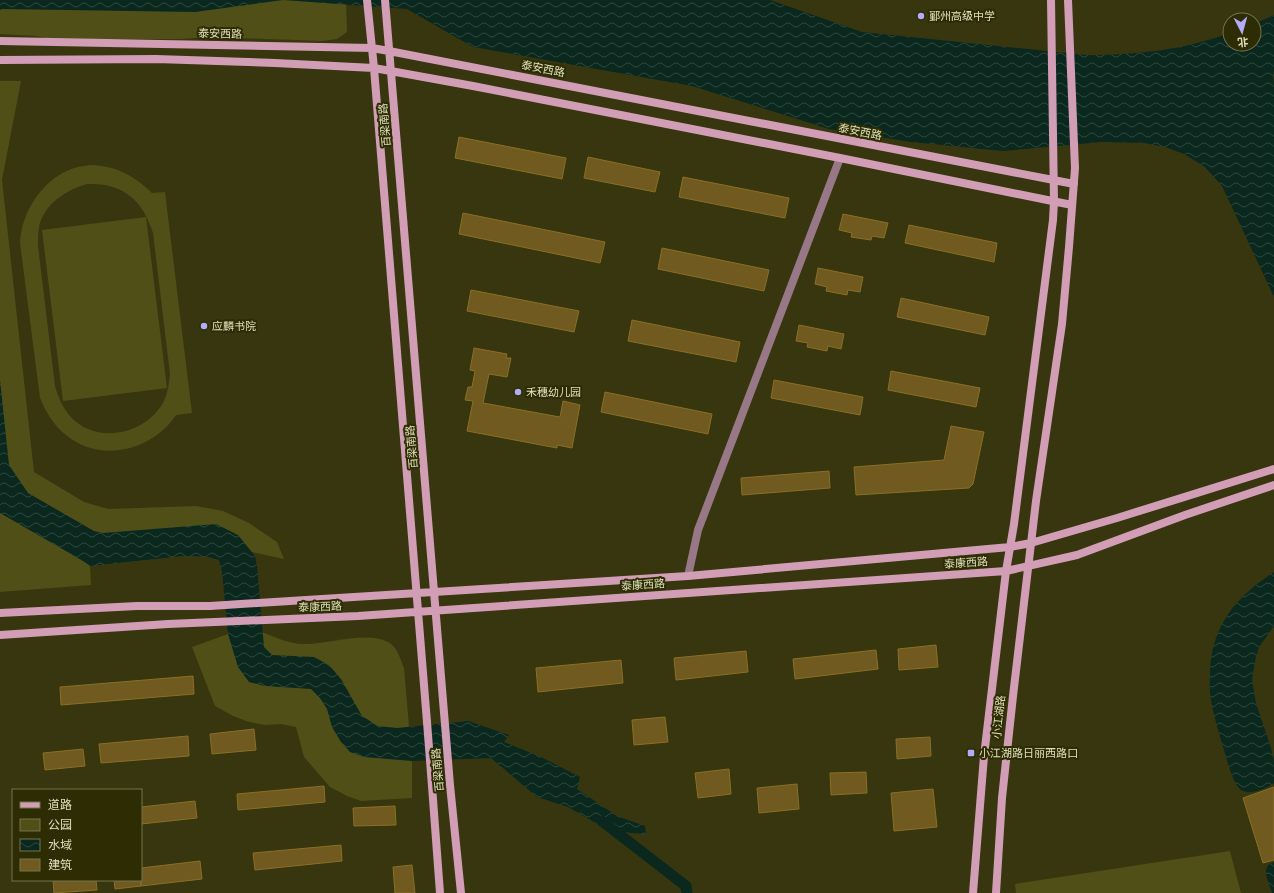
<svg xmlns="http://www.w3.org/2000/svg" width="1274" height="893" font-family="'Source Serif 4','Noto Sans SC',serif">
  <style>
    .green { fill: #504f17; fill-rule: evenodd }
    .water { fill: url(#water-waves) }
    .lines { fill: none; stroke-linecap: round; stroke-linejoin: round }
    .canal { stroke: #0a281e; stroke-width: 11 }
    .building { fill: #705a20; stroke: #8a6f25 }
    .minor { stroke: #987887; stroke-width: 8 }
    .secondary { stroke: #d19eb6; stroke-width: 8 }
    .secondary-bridge { stroke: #d19eb6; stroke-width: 8 }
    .poi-dot { fill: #b4acf9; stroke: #2d2c03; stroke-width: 1.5 }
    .labels { text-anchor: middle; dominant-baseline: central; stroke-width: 4; stroke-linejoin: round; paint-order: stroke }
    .poi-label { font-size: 11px; fill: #dfe0bc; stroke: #2d2c03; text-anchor: start }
    .street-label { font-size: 11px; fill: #dfe0bc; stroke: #2d2c03 }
  </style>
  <defs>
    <pattern id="water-waves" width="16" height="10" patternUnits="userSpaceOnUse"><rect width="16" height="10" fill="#0a281e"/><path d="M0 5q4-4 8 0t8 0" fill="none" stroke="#2d473d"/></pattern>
  </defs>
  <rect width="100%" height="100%" fill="#37360f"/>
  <!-- green -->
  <path class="green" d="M0 0H346L347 32 337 39 322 41 209 37 181 39H52L35 36 0 34Z
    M0 81H21L2 180 34 472 84 502 108 509 196 506 223 511 249 523 277 542 284 559 252 552 208 557 185 556 90 566 91 585 0 592Z
    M90 165C117 166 133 175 152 193L165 192 192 413 176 415C153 450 101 464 66 435 54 426 46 412 40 398L20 243C21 211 45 175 78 167 82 166 86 166 90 165ZM88 184C124 183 143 201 153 233L170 374C169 383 168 392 164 401 147 434 97 446 70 416 63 408 58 397 55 386L38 246C38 240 38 233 39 227 44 204 67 189 88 184Z
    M146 217 167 388 63 401 42 230Z
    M262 632C275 637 289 644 303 644 327 645 371 629 391 644 398 649 401 661 404 668L412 761V798L361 801 347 796 330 787 304 757 296 727 281 724 265 725 249 722 233 716 215 706 192 647 228 634Z
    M1230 851 1241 893H1016L1015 884Z"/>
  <!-- water -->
  <path class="water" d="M0 0H770L862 32 1086 55C1135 55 1184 50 1230 33V44H1254V24L1274 15V72L1273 74 1274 86V297L1222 186 1205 167 1184 154 1165 147 1144 143 1102 142 1003 151 911 142 829 129 692 86 473 47 407 9 283 0 195 12 2 9 0 10Z
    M0 380 9 465 28 493 94 531 103 533 216 524 238 535 255 556 257 566 264 647 272 655 314 657 329 665 341 679 362 716 378 726 397 728 468 721 509 735 504 742 541 757 580 777 577 789 617 816 645 826 646 834 619 832 601 826 568 807 537 797 491 758 412 761 364 757 350 752 341 742 332 727 327 709 320 698 311 689 265 686 249 682 238 667 228 634 222 572 219 560 208 557 185 556 90 566 83 561 0 513Z
    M1274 572V626L1259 647 1255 661 1252 680 1256 703 1271 748 1274 762V783C1268 788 1250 795 1243 791 1233 787 1227 760 1224 750 1219 734 1214 717 1211 700 1209 690 1210 679 1210 670 1213 623 1237 597 1274 572Z
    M1274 862V893H1272C1269 882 1259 867 1274 862Z"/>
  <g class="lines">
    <!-- canal -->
    <path class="canal" d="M602 821 686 886 687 893"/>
  </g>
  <!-- building -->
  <path class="building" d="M459 137 566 158 562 179 455 158Z
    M588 157 660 172 655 192 584 178Z
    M683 177 789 198 785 218 679 197Z
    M463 213 605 242 600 263 459 234Z
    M843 214 888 223 884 238 872 236 871 240 851 237 852 233 839 230Z
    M909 225 997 243 994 262 905 243Z
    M662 248 769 270 764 291 658 269Z
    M818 268 863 277 860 292 848 290 847 295 826 291 827 287 815 284Z
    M471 290 579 311 574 332 467 311Z
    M901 298 989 317 985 335 897 317Z
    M632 320 740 342 736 362 628 341Z
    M799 325 844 334 841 349 828 346 827 351 807 347 808 343 796 341Z
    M474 348 507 354 506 358H511L507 377 489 374 483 403 560 417 563 401 580 405 572 448 557 445V448L467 431 473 401 465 400 468 387H472L475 371 470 370Z
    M891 371 980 388 976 407 888 390Z
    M774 380 863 397 860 415 771 398Z
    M605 392 712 414 708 434 601 412Z
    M951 426 984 432 973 484 969 488 856 495 854 467 944 460Z
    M829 471 830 488 742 495 741 478Z
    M936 645 938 667 899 670 898 649Z
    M876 650 878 669 795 679 793 659Z
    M746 651 748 672 676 680 674 658Z
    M621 660 623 683 538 692 536 668Z
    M193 676 194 694 61 705 60 687Z
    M665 717 668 742 634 745 632 720Z
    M254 729 256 750 212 754 210 734Z
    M188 736 189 756 101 763 99 744Z
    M930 737 931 756 897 759 896 739Z
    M83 749 85 766 45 770 43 753Z
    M729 769 731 794 698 798 695 773Z
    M866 772 867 793 831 795 830 773Z
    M797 784 799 809 759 813 757 788Z
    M324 786 325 802 238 810 237 794Z
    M1274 787V860L1263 863 1243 798Z
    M933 789 937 827 894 831 891 793Z
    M195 801 197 818 141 824V807Z
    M395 806 396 825 354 826 353 808Z
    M341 845 342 861 255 870 253 853Z
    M200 861 202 879 141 886V868Z
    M412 865 415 893H395L393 867Z
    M53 880H96L97 890 54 893Z
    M114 880H141V886L115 889Z"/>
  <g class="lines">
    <!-- minor -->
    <path class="minor" d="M688 576 698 530 840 158"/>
    <!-- secondary -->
    <path class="secondary" d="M367 0 374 68 427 722
      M385 0 450 785 461 893
      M0 41 372 48 389 51 1074 184
      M0 60 156 59 275 63 374 68 473 86 840 158 1072 205
      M0 613 137 606H210L688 576 1010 547 1031 543 1117 518 1274 469
      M0 635 168 624 358 616 1006 571 1077 555 1185 515 1274 485
      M432 786 440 893
      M973 893 984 756 1006 571 1014 524 1053 220 1054 201 1051 0
      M996 893 1002 798 1013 696 1036 501 1062 324 1069 247 1075 168 1068 0"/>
    <!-- secondary-bridge -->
    <path class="secondary-bridge" d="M427 722 432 786"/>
  </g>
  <!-- markers -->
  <g class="poi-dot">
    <circle cx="921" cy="16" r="4"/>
    <circle cx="204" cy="326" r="4"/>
    <circle cx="518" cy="392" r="4"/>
    <rect x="967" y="749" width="8" height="8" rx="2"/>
  </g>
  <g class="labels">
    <!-- poi labels -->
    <g class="poi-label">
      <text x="929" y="16">鄞州高级中学</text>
      <text x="212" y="326">应麟书院</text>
      <text x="526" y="392">禾穗幼儿园</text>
      <text x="979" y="753">小江湖路日丽西路口</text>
    </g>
    <!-- street labels -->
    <g class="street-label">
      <text transform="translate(220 34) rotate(1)">泰安西路</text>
      <text transform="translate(543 69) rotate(11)">泰安西路</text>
      <text transform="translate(385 125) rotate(-95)">百梁南路</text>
      <text transform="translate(860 132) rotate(11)">泰安西路</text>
      <text transform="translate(412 447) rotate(-95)">百梁南路</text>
      <text transform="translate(966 563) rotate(-4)">泰康西路</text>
      <text transform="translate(643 585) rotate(-4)">泰康西路</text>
      <text transform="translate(320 607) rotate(-2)">泰康西路</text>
      <text transform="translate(999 717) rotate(-84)">小江湖路</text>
      <text transform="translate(438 770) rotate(-95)">百梁南路</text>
    </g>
  </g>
  <!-- legend -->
  <rect x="12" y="789" width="130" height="92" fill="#2d2c03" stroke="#74744d"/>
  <rect x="20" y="802" width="20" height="6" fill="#d19eb6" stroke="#74744d"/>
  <text x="48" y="809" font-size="12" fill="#dfe0bc">道路</text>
  <rect x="20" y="819" width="20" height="12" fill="#504f17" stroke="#74744d"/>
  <text x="48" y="829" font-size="12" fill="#dfe0bc">公园</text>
  <rect x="20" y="839" width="20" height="12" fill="url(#water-waves)" stroke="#74744d"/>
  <text x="48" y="849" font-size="12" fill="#dfe0bc">水域</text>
  <rect x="20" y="859" width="20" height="12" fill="#705a20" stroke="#74744d"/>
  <text x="48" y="869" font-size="12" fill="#dfe0bc">建筑</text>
  <!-- north arrow -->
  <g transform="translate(1242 32) rotate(174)"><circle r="19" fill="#2d2c03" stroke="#74744d"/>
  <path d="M0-3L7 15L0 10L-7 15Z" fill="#b4acf9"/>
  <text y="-6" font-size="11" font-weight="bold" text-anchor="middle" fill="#dfe0bc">北</text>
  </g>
</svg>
